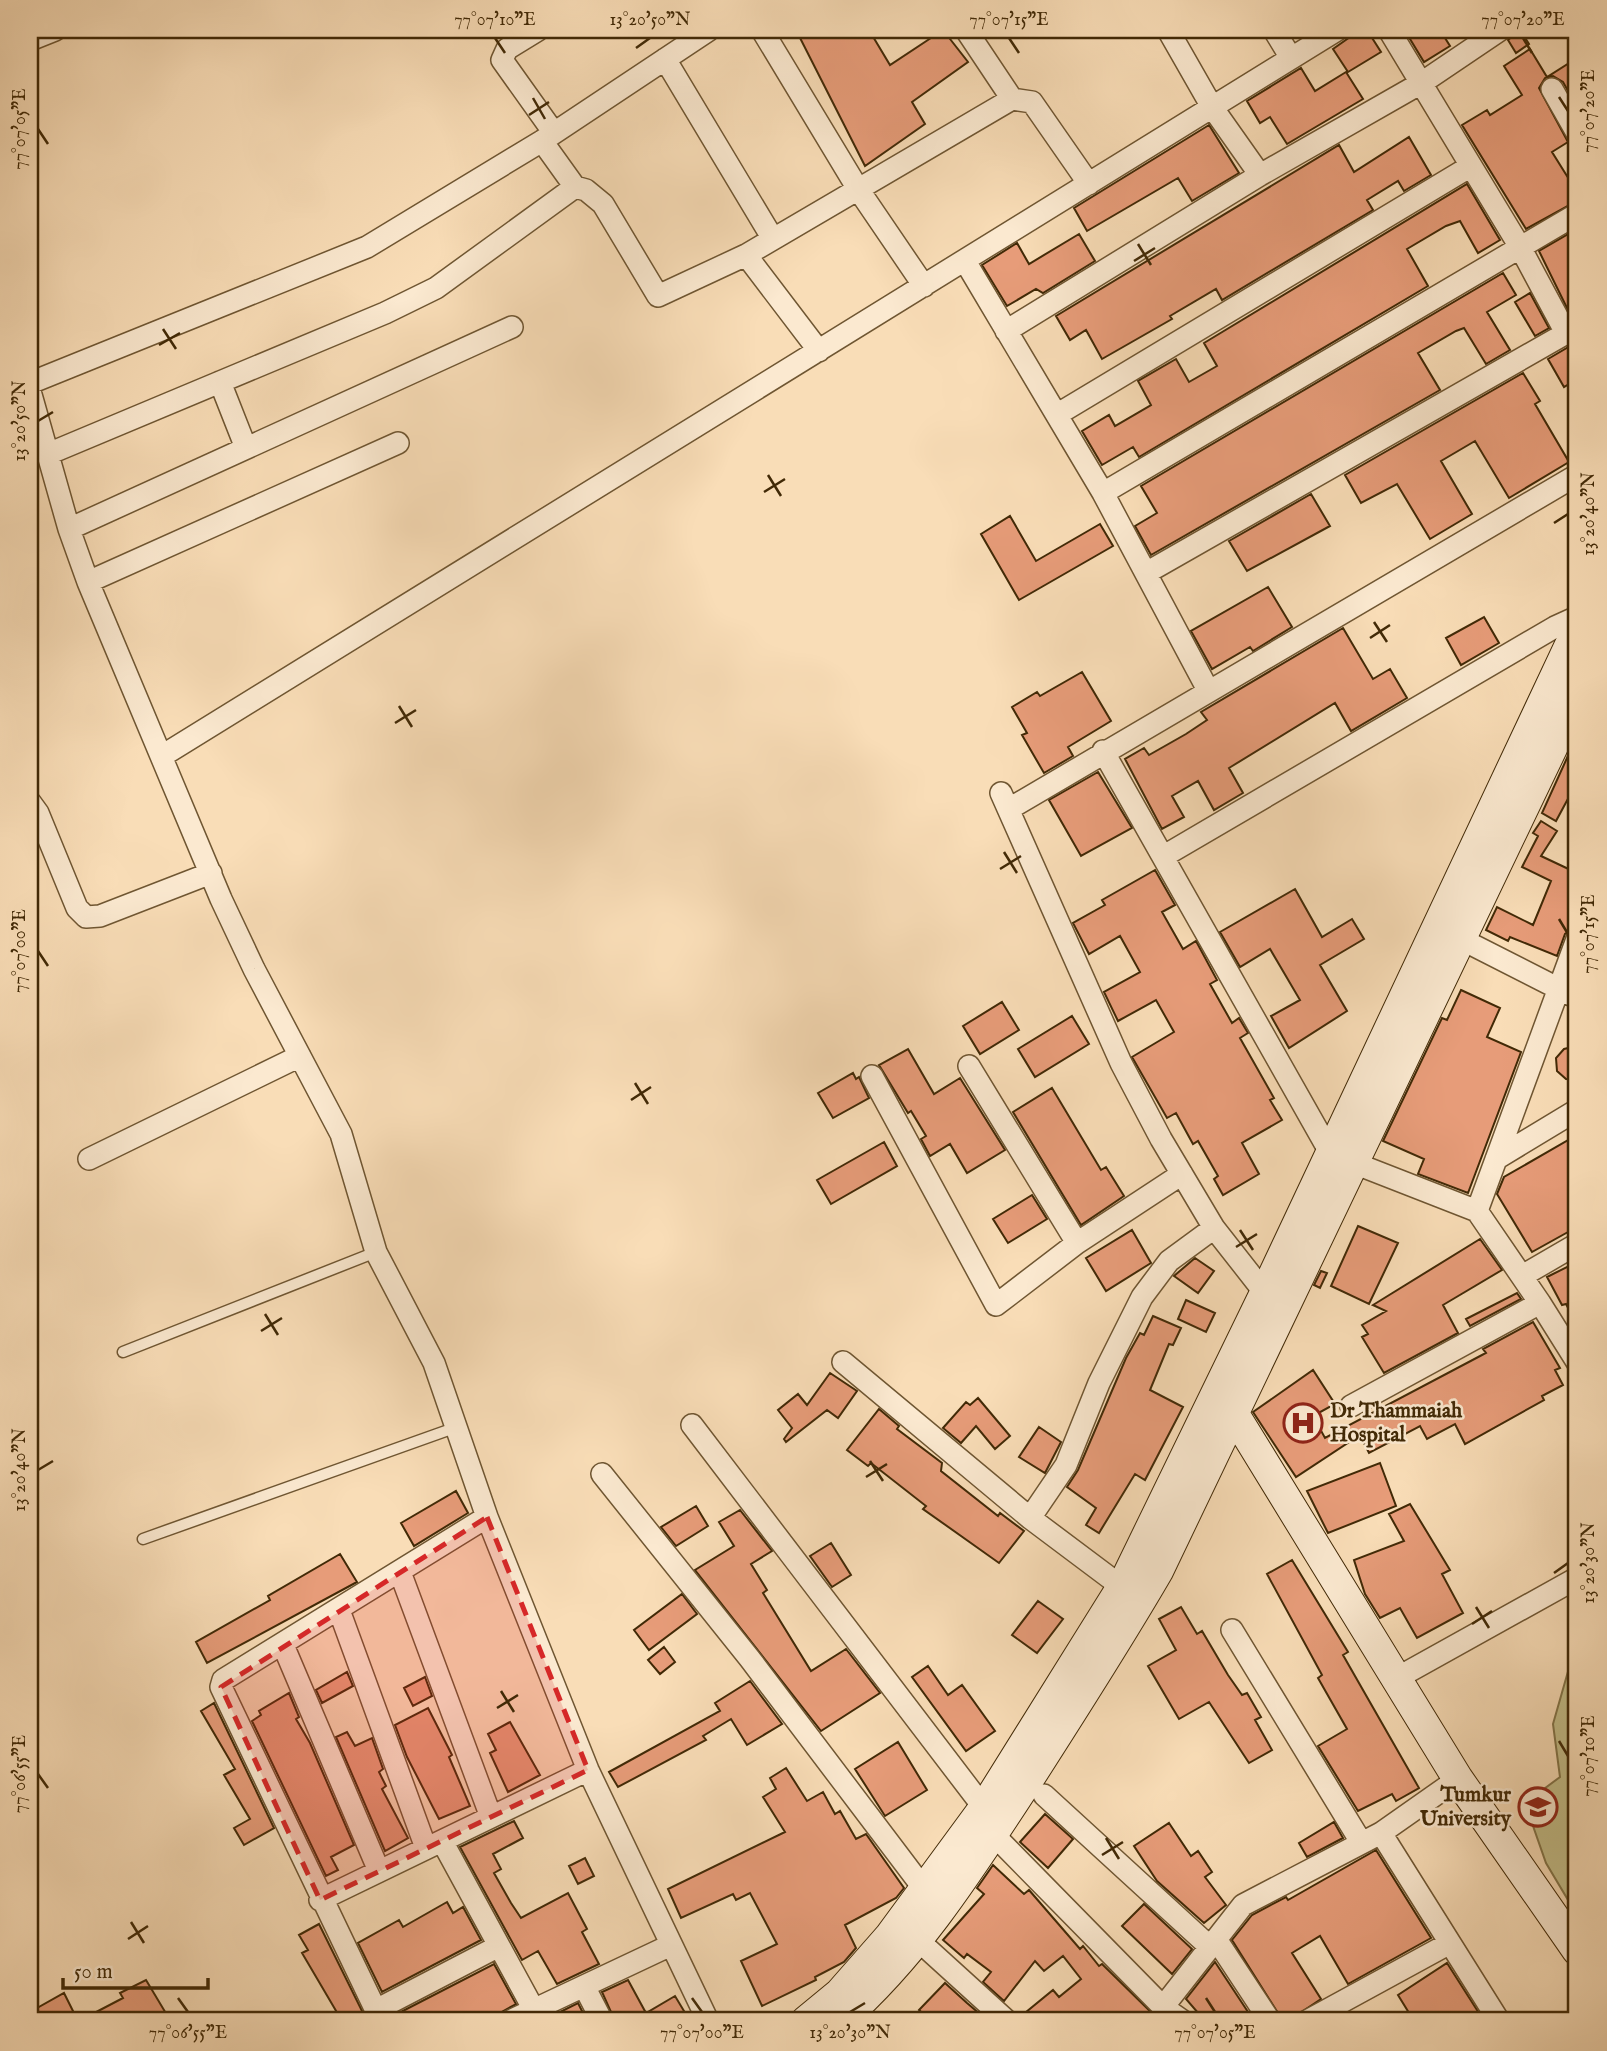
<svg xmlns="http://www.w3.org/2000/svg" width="1607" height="2051" font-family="'IM FELL English',serif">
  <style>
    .green { fill: #c4bf8a; stroke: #827448; stroke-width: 2 }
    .building { fill: #e79c79; stroke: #412906; stroke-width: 2 }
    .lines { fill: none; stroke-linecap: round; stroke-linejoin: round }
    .lane-casing { stroke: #6f5632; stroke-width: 13 }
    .street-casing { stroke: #6f5632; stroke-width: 24 }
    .secondary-casing { stroke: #412906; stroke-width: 32 }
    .lane { stroke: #fbe9d0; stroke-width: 10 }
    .street { stroke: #fbe9d0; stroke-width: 21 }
    .secondary { stroke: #fbe9d0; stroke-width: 30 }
    .marked { fill: #d62828; fill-opacity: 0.2; stroke: #d62828; stroke-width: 5; stroke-dasharray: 14 9; stroke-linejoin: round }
    .ticks { fill: none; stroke: #412906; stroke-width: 2.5 }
    .labels { text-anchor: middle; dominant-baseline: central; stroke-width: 5; stroke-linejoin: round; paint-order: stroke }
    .poi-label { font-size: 21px; font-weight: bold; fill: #412906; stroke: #fbe9d0; text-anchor: start }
    .neatline { fill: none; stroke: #412906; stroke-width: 2.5 }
    .ticks-label { font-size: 18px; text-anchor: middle; fill: #412906 }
  </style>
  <rect width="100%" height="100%" fill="#f9ddb7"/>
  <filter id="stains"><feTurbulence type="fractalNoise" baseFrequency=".00286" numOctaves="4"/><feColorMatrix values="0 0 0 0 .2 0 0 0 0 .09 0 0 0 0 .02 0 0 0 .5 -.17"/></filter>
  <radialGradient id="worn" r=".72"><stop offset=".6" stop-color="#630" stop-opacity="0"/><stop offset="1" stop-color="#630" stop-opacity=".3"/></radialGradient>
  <!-- green -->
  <path class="green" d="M1577 1640V1915L1546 1863 1525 1803 1560 1777 1553 1724Z"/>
  <!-- building -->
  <path class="building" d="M796 30H869L890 65 943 30 968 62 912 102 925 124 865 166Z
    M1360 30H1367L1381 52 1348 72 1333 49Z
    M1414 30H1440L1450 46 1424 62 1407 34Z
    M1520 30 1529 44 1516 53 1508 40Z
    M1530 49 1547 77 1577 58V95L1572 98 1563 82 1553 76 1545 78 1539 88 1568 142 1552 152 1577 192V201L1526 229 1462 125 1487 110 1490 115 1522 95 1504 66Z
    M1301 68 1315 91 1346 72 1363 99 1287 144 1270 117 1260 123 1247 101Z
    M1209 125 1239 173 1192 201 1178 178 1087 231 1074 208Z
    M1409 137 1431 175 1404 191 1398 181 1367 200 1373 210 1222 300 1216 289 1170 316 1172 319 1102 359 1086 330 1070 340 1056 316 1339 145 1354 172Z
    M1467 184 1500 240 1478 253 1460 221 1446 226 1407 249 1428 286 1139 457 1133 447 1102 465 1082 431 1109 415 1115 426 1151 405 1138 381 1176 359 1189 382 1217 366 1204 343Z
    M1577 229V305L1568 310 1539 251Z
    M1079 234 1095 261 1043 293 1036 289 1007 306 982 265 1017 243 1029 264Z
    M1503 273 1516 295 1487 312 1510 350 1486 364 1464 328 1456 331 1418 353 1440 390 1151 555 1135 526 1157 513 1141 486Z
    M1530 293 1549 328 1535 336 1515 302Z
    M1577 342V379L1564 387 1548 359Z
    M1523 373 1540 401 1535 404 1569 462 1509 498 1475 441 1441 461 1472 514 1430 539 1397 484 1361 503 1345 475Z
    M1311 494 1330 526 1247 571 1229 541Z
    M1010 516 1036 561 1100 524 1113 546 1019 600 981 534Z
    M1268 587 1292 627 1253 651 1250 647 1212 669 1191 631Z
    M1484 617 1499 643 1461 665 1446 638Z
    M1343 628 1373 679 1390 669 1407 698 1351 731 1335 703 1229 768 1243 793 1214 810 1198 781 1172 796 1184 817 1162 829 1125 759 1144 748 1149 755 1186 734 1207 720 1201 712Z
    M1082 672 1111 721 1068 747 1073 756 1044 773 1022 735 1027 733 1012 707 1037 692 1040 696Z
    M1577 736V782L1556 821 1542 813Z
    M1098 772 1132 828 1081 856 1049 800Z
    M1541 821 1557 831 1541 856 1577 873V881L1569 899 1577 903V926L1565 934 1557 956 1510 937 1508 941 1486 930 1497 907 1533 925 1551 881 1522 867 1538 836 1533 833Z
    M1155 870 1175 905 1162 912 1183 949 1196 941 1217 980 1210 984 1232 1023 1239 1018 1248 1033 1240 1038 1274 1098 1270 1100 1282 1120 1242 1143 1259 1174 1223 1195 1214 1179 1218 1176 1198 1141 1193 1144 1176 1113 1167 1118 1132 1057 1174 1032 1156 1000 1118 1021 1104 992 1140 972 1120 936 1089 954 1073 923 1105 905 1102 900Z
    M1295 889 1322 937 1352 919 1364 939 1320 965 1347 1011 1289 1048 1271 1016 1300 1000 1270 949 1240 967 1220 932Z
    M1461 990 1500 1008 1487 1037 1521 1052 1468 1193 1418 1174 1424 1159 1383 1141 1442 1018 1447 1020Z
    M1002 1002 1019 1030 980 1054 963 1026Z
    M1072 1016 1089 1044 1035 1077 1018 1049Z
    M1577 1046V1080L1566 1079 1557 1071 1556 1058 1564 1049Z
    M908 1049 934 1094 960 1078 1005 1150 967 1173 950 1144 930 1156 921 1139 926 1136 911 1111 908 1113 879 1065Z
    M853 1073 856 1079 859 1077 869 1098 833 1118 818 1093Z
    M1052 1088 1101 1170 1106 1167 1124 1196 1081 1225 1013 1112Z
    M1577 1135V1227L1532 1252 1497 1194 1504 1177Z
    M884 1142 897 1166 831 1204 817 1180Z
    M1032 1195 1047 1219 1008 1243 993 1219Z
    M1358 1226 1398 1243 1369 1304 1331 1286Z
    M1132 1230 1151 1263 1106 1291 1086 1258Z
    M1480 1239 1502 1270 1443 1305 1458 1333 1384 1373 1362 1337 1368 1334 1362 1325 1386 1311 1373 1305Z
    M1195 1258 1214 1271 1198 1293 1174 1276Z
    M1577 1262V1325L1566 1304 1562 1305 1547 1277Z
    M1321 1271 1327 1273 1320 1288 1314 1285Z
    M1517 1293 1521 1299 1470 1326 1466 1319Z
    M1186 1300 1215 1313 1206 1332 1178 1319Z
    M1153 1316 1181 1328 1173 1345 1169 1344 1150 1390 1183 1407 1145 1480 1135 1474 1099 1533 1086 1525 1096 1508 1067 1487 1078 1470 1126 1358 1140 1333 1144 1335Z
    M1533 1322 1560 1368 1555 1370 1563 1385 1542 1396 1544 1400 1465 1444 1455 1424 1427 1439 1420 1426 1369 1453 1360 1435 1296 1477 1253 1412 1313 1370 1335 1404 1313 1416 1325 1438 1482 1355 1486 1353 1483 1349Z
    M830 1373 857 1391 838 1418 827 1410 786 1442 784 1439 792 1428 778 1410 798 1394 807 1405Z
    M978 1398 1010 1436 995 1449 976 1426 961 1443 943 1428 966 1402 970 1405Z
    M879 1409 899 1426 897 1429 942 1463 941 1471 998 1516 1000 1513 1024 1531 999 1563 923 1509 926 1506 871 1463 868 1466 847 1450Z
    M1039 1427 1061 1442 1045 1473 1019 1457Z
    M1380 1463 1396 1506 1328 1533 1307 1491Z
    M456 1491 468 1513 414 1546 401 1523Z
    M1410 1504 1450 1570 1442 1574 1463 1613 1417 1638 1400 1608 1380 1618 1365 1594 1354 1560 1404 1541 1389 1514Z
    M696 1506 708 1526 676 1546 661 1527Z
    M740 1510 772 1551 751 1564 767 1590 763 1593 811 1671 846 1649 880 1693 821 1731 695 1570 734 1546 719 1522Z
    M831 1543 851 1575 832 1587 810 1556Z
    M340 1554 357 1582 207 1663 196 1642 270 1600 268 1596Z
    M1292 1560 1348 1652 1343 1655 1419 1788 1396 1801 1392 1794 1358 1811 1318 1746 1347 1729 1318 1678 1322 1675 1267 1574Z
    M682 1594 697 1614 649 1650 634 1630Z
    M1038 1601 1063 1619 1037 1653 1012 1635Z
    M1181 1607 1197 1634 1202 1631 1228 1675 1242 1695 1247 1693 1261 1717 1255 1720 1272 1750 1249 1763 1209 1702 1179 1719 1148 1666 1176 1650 1159 1619Z
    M664 1647 675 1662 660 1674 648 1660Z
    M928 1666 948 1695 962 1685 995 1731 966 1751 912 1677Z
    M347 1672 353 1686 322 1703 316 1690Z
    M425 1677 432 1696 413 1706 404 1688Z
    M750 1681 782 1724 747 1745 731 1719 703 1736 706 1740 618 1787 609 1772 720 1711 715 1703Z
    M289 1693 299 1717 296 1719 310 1743 354 1845 331 1857 338 1870 326 1876 252 1721 261 1715 259 1711Z
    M214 1703 274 1828 244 1845 234 1828 250 1819 224 1775 235 1769 201 1711Z
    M428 1708 452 1755 449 1757 470 1806 439 1819 407 1757 395 1725Z
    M510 1722 540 1775 508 1792 490 1753 496 1750 488 1734Z
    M347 1732 355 1746 372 1738 383 1769 379 1772 386 1786 382 1789 408 1838 385 1851 336 1737Z
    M898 1742 927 1790 885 1816 855 1769Z
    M786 1768 807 1801 823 1792 835 1814 840 1811 856 1839 866 1834 904 1888 896 1898 845 1925 856 1948 844 1962 815 1977 816 1980 762 2006 741 1961 777 1944 750 1893 736 1900 733 1894 681 1918 668 1889 785 1832 763 1797 776 1789 770 1778Z
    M1045 1814 1073 1839 1048 1868 1020 1842Z
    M514 1821 523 1838 493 1854 501 1869 494 1873 511 1903 521 1918 568 1893 587 1929 582 1932 599 1964 557 1984 538 1951 522 1960 460 1847Z
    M1334 1822 1343 1838 1307 1857 1299 1843Z
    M1169 1823 1191 1856 1198 1851 1212 1872 1205 1877 1226 1905 1204 1923 1157 1881 1134 1846Z
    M1376 1850 1431 1938 1348 1984 1320 1936 1292 1953 1321 1999 1288 2021H1283L1232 1940 1252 1915 1286 1897 1288 1900Z
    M585 1858 594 1876 578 1884 569 1866Z
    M993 1865 1024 1894 1029 1890 1080 1949 1083 1946 1099 1966 1102 1964 1160 2021H1020V2017L1053 1990 1059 1997 1081 1979 1063 1956 1044 1971 1035 1961 1004 2001 983 1982 991 1972 967 1954 964 1958 943 1940 984 1894 977 1888Z
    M447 1902 453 1913 463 1907 481 1940 382 1992 358 1943 399 1920 403 1927Z
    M1144 1904 1192 1949 1172 1974 1122 1926Z
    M319 1924 366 2019 362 2021H342L302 1953 308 1950 299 1935Z
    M1215 1962 1254 2021H1205L1186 1999Z
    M1447 1963 1484 2021H1453L1448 2014 1437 2021H1414L1398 1995Z
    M494 1964 516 2004 500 2013 497 2021H396L393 2016Z
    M146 1980 167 2015 155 2021H79L123 1998 120 1993Z
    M628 1980 646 2013 675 1996 690 2021H615L602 1992Z
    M945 1983 967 2003 988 2021H931L919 2010Z
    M64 1993 78 2021H30V2012Z
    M578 2003 587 2021H542Z"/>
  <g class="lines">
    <!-- lane casing -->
    <g class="lane-casing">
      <path id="lane" d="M123 1352 376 1252
        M143 1539 457 1427"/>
    </g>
    <!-- street casing -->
    <g class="street-casing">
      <path id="street" d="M538 30 507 49 502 60 554 133
        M762 30 858 189 924 286
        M966 30 1012 99
        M1168 30 1212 107 1260 175
        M1274 30 1291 58
        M1389 30 1520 247 1566 333
        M30 40 55 30
        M665 59 773 239
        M1552 89 1577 133
        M575 187 586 190 603 204 658 296 746 255 819 351
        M746 255 1012 99 1032 102 1089 184
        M965 261 1103 493 1208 690
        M1006 331 1260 175 1423 82 1500 30
        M220 382 246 448
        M30 383 367 247 542 141 709 30
        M30 391 69 529 88 582 221 899 254 969 341 1134 376 1252 434 1363 487 1517 588 1770 708 2021
        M1058 414 1471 166
        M48 454 385 313 436 288 575 187 542 141
        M1103 493 1577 214
        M69 529 512 327
        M1146 573 1577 327
        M88 582 398 443
        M1103 751 1331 1154 1477 1211
        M162 756 1337 30
        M1001 793 1121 1063 1161 1139 1214 1228
        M30 802 38 813 77 908 86 917 100 916 211 873
        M1009 809 1577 475
        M1164 856 1555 627 1577 617
        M1461 939 1577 998
        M969 1066 1077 1243
        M872 1076 996 1305 1077 1243 1182 1174
        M89 1159 300 1056
        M1496 1159 1577 1110
        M1522 1276 1577 1244
        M1540 1303 1577 1362
        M843 1362 1030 1518 1122 1587
        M1351 1406 1540 1303 1477 1211 1577 939
        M692 1425 984 1808
        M602 1474 750 1659 924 1889
        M1030 1518 1066 1465 1099 1383 1142 1297 1169 1261 1214 1228 1265 1293
        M400 1572 491 1817
        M339 1610 426 1848
        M1232 1630 1361 1842
        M283 1645 379 1871
        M1397 1678 1577 1578
        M1044 1795 1210 1947
        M1381 1833 1499 2021
        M993 1834 1163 2007 1183 2021
        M442 1841 534 2010
        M320 1900 588 1770
        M909 1932 1007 2021
        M1216 1939 1270 2021
        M1163 2007 1243 1905 1381 1833 1458 1779
        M376 2010 499 1946
        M381 2021 221 1687 223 1680 487 1517
        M510 2021 584 1986
        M602 2021 584 1986 671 1945
        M1307 2021 1450 1943"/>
    </g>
    <!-- secondary casing -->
    <g class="secondary-casing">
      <path id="secondary" d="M1226 1401 1458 1779 1577 1950
        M806 2021 840 1993 890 1936 984 1808 1122 1587 1265 1293 1577 630
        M840 2021C916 1954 968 1872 1023 1788 1069 1716 1115 1645 1158 1571L1577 696"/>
    </g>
    <!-- lane -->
    <use href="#lane" class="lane"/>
    <!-- street -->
    <use href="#street" class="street"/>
    <!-- secondary -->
    <use href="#secondary" class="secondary"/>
  </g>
  <!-- marked area -->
  <path class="marked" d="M487 1517 588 1770 320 1900 221 1687Z"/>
  <!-- ticks -->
  <path class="ticks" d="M495 38 505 53M1009 38 1019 53M1523 38 1532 53M636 48 650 38M1559 97 1568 111M533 98 545 119M529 115 549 102M38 129 48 144M1138 244 1151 265M1134 261 1155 248M163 329 176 349M159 345 180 333M38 421 53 412M768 475 781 496M764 492 785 479M1554 523 1568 514M1374 622 1387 642M1370 638 1390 625M399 706 412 727M395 723 416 710M1004 852 1017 873M1000 869 1021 856M1559 919 1568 934M38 951 48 966M635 1083 648 1104M631 1100 651 1087M1240 1230 1253 1250M1236 1247 1257 1234M265 1314 278 1335M261 1331 282 1318M870 1461 883 1481M38 1470 53 1461M866 1477 887 1464M1554 1573 1568 1563M1476 1607 1489 1628M1472 1624 1492 1611M501 1691 514 1712M497 1708 518 1695M1559 1741 1568 1756M38 1774 48 1788M1106 1838 1119 1859M1102 1855 1123 1842M131 1922 144 1943M128 1939 148 1926M178 1998 188 2012M692 1998 702 2012M1206 1998 1215 2012M850 2012 865 2003"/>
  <!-- icons -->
  <defs>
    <g id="hospital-ring" transform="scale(2.0125)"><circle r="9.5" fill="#fbe9d0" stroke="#8f2418" stroke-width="1.5"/><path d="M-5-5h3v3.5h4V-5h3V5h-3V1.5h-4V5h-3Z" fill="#8f2418"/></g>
    <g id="university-ring" transform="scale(2.0125)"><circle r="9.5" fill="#fbe9d0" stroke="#8f2418" stroke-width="1.5"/><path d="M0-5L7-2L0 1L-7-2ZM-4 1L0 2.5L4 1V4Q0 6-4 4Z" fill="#8f2418"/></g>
  </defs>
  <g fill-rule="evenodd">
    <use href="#hospital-ring" x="1303" y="1423"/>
    <use href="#university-ring" x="1538" y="1807"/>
  </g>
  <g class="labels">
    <!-- poi labels -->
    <g class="poi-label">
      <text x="1330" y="1411">Dr Thammaiah<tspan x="1330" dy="24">Hospital</tspan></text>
      <text x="1511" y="1795" text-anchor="end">Tumkur<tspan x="1511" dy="24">University</tspan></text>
    </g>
  </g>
  <!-- margin -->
  <rect width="1607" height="2051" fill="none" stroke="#f9ddb7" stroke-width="77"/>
  <!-- scale -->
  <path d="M63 1978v10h145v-10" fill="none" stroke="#412906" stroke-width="3.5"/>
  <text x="74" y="1978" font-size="21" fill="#412906" stroke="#fbe9d0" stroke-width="5" paint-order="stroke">50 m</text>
  <rect x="38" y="38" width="1530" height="1974" class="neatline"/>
  <g class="ticks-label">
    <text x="495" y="25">77°07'10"E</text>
    <text x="650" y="25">13°20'50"N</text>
    <text x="1009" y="25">77°07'15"E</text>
    <text x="1523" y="25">77°07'20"E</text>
    <text transform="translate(1588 111) rotate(-90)" y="6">77°07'20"E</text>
    <text transform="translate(19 129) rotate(-90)" y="6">77°07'05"E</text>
    <text transform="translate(19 421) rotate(-90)" y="6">13°20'50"N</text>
    <text transform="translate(1588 514) rotate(-90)" y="6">13°20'40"N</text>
    <text transform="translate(1588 934) rotate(-90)" y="6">77°07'15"E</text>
    <text transform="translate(19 951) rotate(-90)" y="6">77°07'00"E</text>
    <text transform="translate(19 1470) rotate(-90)" y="6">13°20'40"N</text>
    <text transform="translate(1588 1563) rotate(-90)" y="6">13°20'30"N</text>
    <text transform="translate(1588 1756) rotate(-90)" y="6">77°07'10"E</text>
    <text transform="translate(19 1774) rotate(-90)" y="6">77°06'55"E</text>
    <text x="188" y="2038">77°06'55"E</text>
    <text x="702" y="2038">77°07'00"E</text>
    <text x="850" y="2038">13°20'30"N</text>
    <text x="1215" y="2038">77°07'05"E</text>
  </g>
  <rect width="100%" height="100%" filter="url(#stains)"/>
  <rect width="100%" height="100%" fill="url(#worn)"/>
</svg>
